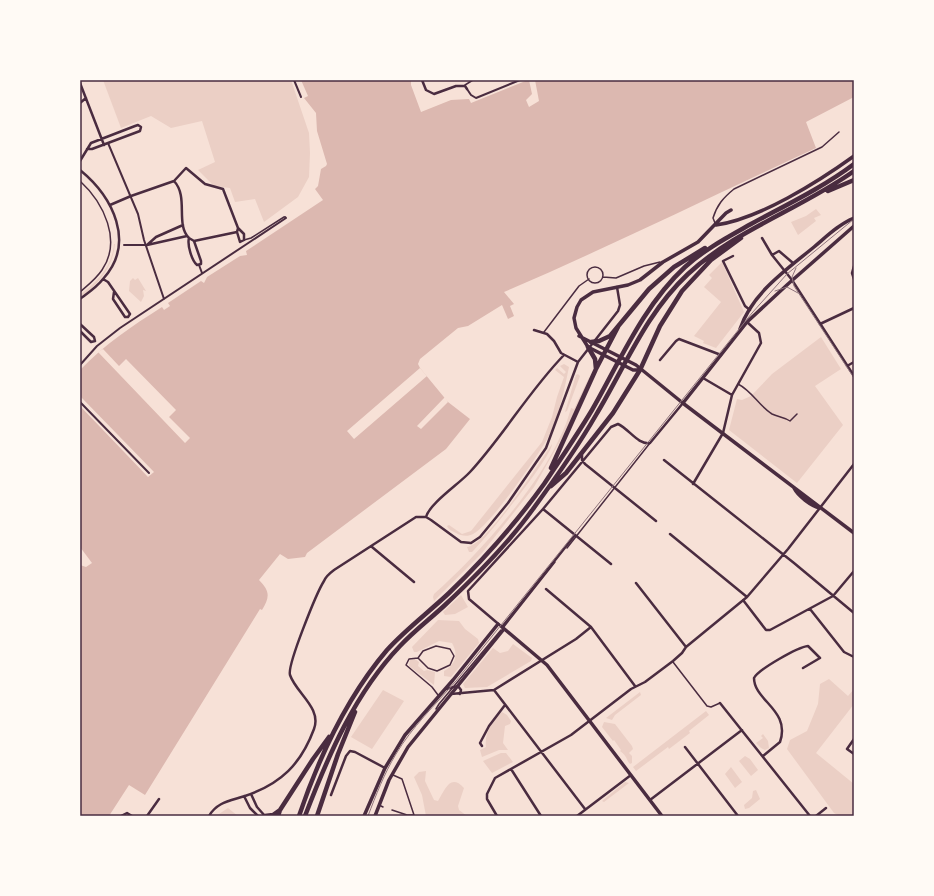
<svg xmlns="http://www.w3.org/2000/svg" width="934" height="896" font-family="'Golos Text',sans-serif">
  <style>
    .green { fill: #ebcfc5 }
    .water { fill: #dcb8b0 }
    .pier { fill: #f7e1d7 }
    .lines { fill: none; stroke-linecap: round; stroke-linejoin: round }
    .service { stroke: #4a2c40; stroke-width: 1.5 }
    .pedestrian { stroke: #4a2c40; stroke-width: 2 }
    .minor { stroke: #4a2c40; stroke-width: 2.5 }
    .tertiary { stroke: #4a2c40; stroke-width: 3.5 }
    .trunk { stroke: #4a2c40; stroke-width: 4.5 }
    .tram { stroke: #8f747c; stroke-width: 1 }
    .neatline { fill: none; stroke: #4a2c40; stroke-width: 1.5 }
  </style>
  <rect width="100%" height="100%" fill="#f7e1d7"/>
  <!-- green -->
  <path class="green" d="M103 80H291L309 133 310 153 309 177 298 197 264 222 255 199 235 202 230 188 214 186 198 170 215 162 202 121 171 128 151 116 121 128Z
    M816 209 821 215 814 218 816 221 798 235 791 222 806 216Z
    M114 244H115C113 266 100 283 82 296L81 294C98 281 112 267 114 244Z
    M722 262 744 312 716 348 703 343 704 341 694 336 721 302 704 287 712 278 709 275Z
    M133 278 135 280 138 278 146 291 143 290 144 296 141 302 129 291 130 281Z
    M821 337 841 369 815 386 843 425 797 483 729 430 737 399 742 400 751 396 772 374Z
    M564 364 569 367C565 387 559 414 551 432 541 452 491 525 473 534 468 537 461 536 456 533 452 531 448 529 447 526L449 525 462 534 471 531 542 442 552 417 557 397 564 377 555 370 557 368 564 374 566 372 560 366Z
    M592 371 570 424 534 487 482 553 434 601 433 597 434 594C477 556 537 489 560 437 565 428 568 418 571 408L574 409Z
    M578 374 580 376 567 411 565 412 576 375Z
    M552 444C553 455 485 540 472 552H469L467 547C487 545 539 463 552 444Z
    M461 595 468 607 455 614 445 615 443 612Z
    M438 620 459 621 465 629 478 639 479 643 451 677 444 676V671C455 665 459 655 452 643L439 641 417 652H414L412 647Z
    M513 644 532 658 531 661 487 687 465 688 463 684 493 648 500 653 508 651Z
    M415 659 419 662 418 666 424 671 427 670 435 672 434 685 409 666 410 660Z
    M829 679 848 696 854 689V704L816 753 854 784V816H840L834 813 787 749 790 740 807 731 818 704 820 684Z
    M383 690 404 701 372 749 351 737Z
    M640 692 641 695 615 715 612 720 606 718Z
    M706 711 709 715 689 731 690 733 669 749 668 747 636 771 633 767Z
    M502 712 507 715 511 721 510 724 505 726 503 743 508 750H499L482 757 480 750 486 747C484 735 492 719 502 712Z
    M604 722 615 724 632 746 633 749 629 753 632 756V763L630 764C625 758 628 757 620 751L621 750 614 740 613 741 602 727Z
    M763 734 768 741 769 748 765 750 761 748 756 743 763 738 761 736Z
    M501 753H506L513 762 492 773 483 761Z
    M745 756 750 759 758 770 751 776 739 761Z
    M731 767 742 782 735 788 725 774Z
    M426 771 425 781 434 800 438 801C445 790 450 773 464 788L458 806 459 810 467 816H426L422 795 414 777 419 772Z
    M625 782 629 783 604 802 602 801Z
    M756 790 760 799 749 808 745 809 744 805 752 798 753 791Z
    M228 808 238 816H216Z"/>
  <!-- water -->
  <path class="water" d="M301 80 411 81V85L421 112 451 100 469 99 471 103 528 80H854V97L806 122 816 148C712 196 609 247 504 292L514 304 510 306 514 316 508 319 502 305 468 326 458 328 420 359 418 364 420 368 448 402 470 419 446 449 307 553 305 557 288 559 280 554 259 580C270 591 270 597 262 610L260 609 145 795 129 785 109 816H80V370C104 345 132 326 162 307L164 310 170 306 168 303 201 281 204 283 207 277 240 256 247 255 246 251 323 200 315 189 318 186 321 169 326 166 327 164 317 131 316 113 304 98 308 96Z"/>
  <!-- pier -->
  <path class="pier" d="M529 80H535L539 101 529 107 526 100 532 94Z
    M103 349 119 366 126 359 176 410 169 417 190 438 185 443 98 352Z
    M420 368 427 376 354 439 347 431Z
    M80 396 154 472 148 477 80 406Z
    M445 397 448 402 421 429 417 426Z
    M80 547 92 563 86 567 80 565Z"/>
  <g class="lines">
    <!-- service -->
    <path class="service" d="M465 85 473 80
      M80 181C104 203 122 241 102 270 96 279 88 285 80 292
      M715 223 713 218C717 205 723 198 734 189L822 147 839 132
      M244 240 251 238 284 217
      M587 275a8 8 0 1 1 16 0a8 8 0 1 1-16 0Z
      M603 277 616 278 644 266 660 262
      M544 332 579 286 589 279
      M738 384C752 391 759 406 772 414 778 417 784 417 790 421L797 414
      M567 548 650 443
      M503 628 555 562
      M436 646 450 649 454 656 450 665 437 671 428 668 418 658 423 651Z
      M418 658 409 659 406 665 432 687 438 695
      M673 662 707 706 711 707 720 703
      M436 709 439 704 501 630
      M379 805 383 807
      M392 810 407 815H414L402 779 393 775"/>
    <!-- pedestrian -->
    <path class="pedestrian" d="M294 80 301 97
      M467 89 471 95 476 98 520 80
      M108 143 138 214 144 240 164 299
      M124 245H147
      M199 265 202 273
      M80 365 97 346 120 328 286 218 285 217
      M80 402 149 473"/>
    <!-- minor -->
    <path class="minor" d="M422 80 426 90 434 94 456 86H465L467 89
      M80 83 104 145
      M80 103 86 98
      M80 161 91 143 135 126 138 125 141 127 140 131 92 149H87
      M80 170C113 197 136 243 103 279 97 287 88 293 80 299
      M174 181 186 168 205 184 223 189 238 228 244 234V240L240 242 237 232 238 228
      M174 181C189 197 175 224 189 238L194 241 237 232
      M110 205 131 196 174 181
      M189 238C187 245 192 261 197 265L201 264V261L194 241
      M762 238 772 255
      M147 245 156 237 183 225
      M147 245 187 236
      M733 256 723 261 745 306 750 310
      M793 263 779 251 772 255 792 280 854 376
      M854 266 852 273 854 279
      M103 279 108 282 130 314 128 317H125L113 299 114 292
      M80 324 94 337 95 341 91 342 80 331
      M820 324 854 308
      M534 330 547 334 554 341 561 353 578 362
      M660 360 676 341 679 339 721 355
      M847 366 854 362
      M703 378 732 395
      M582 455V460L585 464 656 521
      M664 460 794 563 854 613
      M693 484 723 433 732 395 761 343 759 333 747 322
      M543 509 611 564
      M426 517C430 503 459 484 470 472 504 435 529 391 564 355
      M670 534 747 597
      M575 535 502 627 469 599 468 591 543 509 611 427 618 424C629 429 638 445 650 443L683 403
      M372 547 414 582
      M636 583 686 647
      M546 589 591 627 635 686
      M743 600 766 630H770L833 596 854 571
      M810 609 844 652 854 657
      M446 689 458 686 461 690 460 694
      M494 690 585 809
      M451 694 494 690 576 639 591 627
      M720 703 810 816
      M854 739 847 749 854 754
      M482 746 480 743 489 726 505 705
      M685 747 738 816
      M763 756 780 742C791 710 754 701 754 678 759 669 798 647 808 646L820 658 803 668
      M511 769 541 816
      M251 794 257 807 265 816
      M331 795 346 756 350 751 355 752 385 768
      M244 796 250 808 258 816
      M650 800 742 730
      M121 816 127 813 132 816
      M147 816 159 799
      M209 816C217 802 230 801 245 796 281 784 301 764 314 729 322 708 296 693 290 675 287 665 317 592 324 581 326 576 330 573 334 570L416 517H426L431 520 461 542 471 543 480 537 508 503 546 448 578 362 618 311 620 305 617 287
      M497 816 487 799V794L495 778 571 735 631 689 645 682 673 661 682 653 686 647 747 597 788 549 854 464
      M577 816 631 775
      M816 816 826 808"/>
    <!-- tertiary -->
    <path class="tertiary" d="M716 225C759 219 818 182 854 156
      M740 329C752 293 786 270 814 247 826 237 839 224 854 218
      M579 336 636 365 684 404 854 533
      M640 370H633L588 347 576 328 574 318 577 307 581 300 593 292 628 285 640 280 663 262 698 242 726 213 731 210
      M683 403 747 322 788 284 854 226
      M794 488C798 496 811 506 820 508
      M502 627 547 665 662 816
      M364 816 385 768 405 735 453 680 498 624
      M375 816 389 780 408 747 504 629"/>
    <!-- trunk -->
    <path class="trunk" d="M828 191 854 180
      M591 342 599 341 610 336 649 289 674 267 705 248
      M588 347 595 359 596 369
      M551 468 596 369 618 327
      M551 486 566 473 613 413 640 370 660 326 682 291 711 260 741 238
      M265 816 273 815 280 810
      M278 816 280 810 313 759 329 737
      M299 816C319 757 347 697 387 650 406 629 429 612 449 593 483 560 516 523 544 484 560 460 577 435 592 410 620 361 643 306 685 267 705 249 728 237 751 224 786 205 822 188 854 164
      M305 816C328 756 355 693 400 646 414 631 430 619 445 605 476 576 508 544 533 509 555 479 577 448 596 415 625 367 646 313 688 274 735 230 801 209 854 171
      M317 816 338 754 355 712"/>
    <!-- tram -->
    <path class="tram" d="M796 268 792 277 794 286 854 378
      M775 291 787 287 798 293
      M368 816C376 795 384 774 396 754 412 727 435 705 456 681L752 313 787 274 854 219"/>
  </g>
  <!-- border -->
  <rect width="934" height="896" fill="none" stroke="#fffaf5" stroke-width="162"/>
  <rect x="81" y="81" width="772" height="734" class="neatline"/>
</svg>
